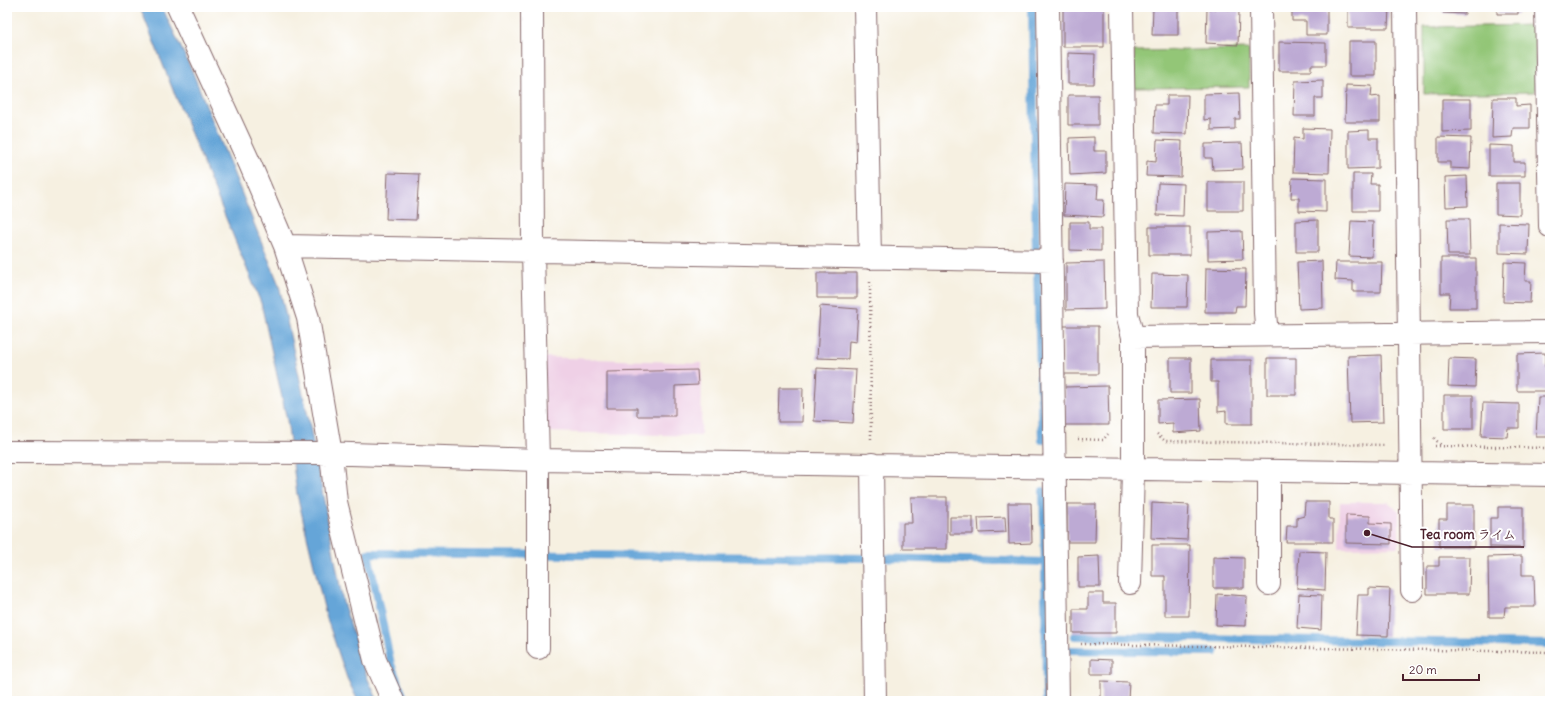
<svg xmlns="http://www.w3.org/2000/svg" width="1557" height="708" font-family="Delius,'Klee One',sans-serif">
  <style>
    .built { fill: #efd0e6 }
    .green { fill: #93c677; stroke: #6e7251 }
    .water { fill: #65a5d8; stroke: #586282 }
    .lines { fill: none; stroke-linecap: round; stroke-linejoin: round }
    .stream { stroke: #65a5d8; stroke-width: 8 }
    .building { fill: #bdaad4 }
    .minor-casing { stroke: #86686b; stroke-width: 24 }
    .path { stroke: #86686b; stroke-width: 2.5; stroke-dasharray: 1 3; stroke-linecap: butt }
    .minor { stroke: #fff; stroke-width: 22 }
    .leader { fill: none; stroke: #4a1f2b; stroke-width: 1.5 }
    .callout-dot { fill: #4a1f2b; stroke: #fff; stroke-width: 1.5 }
    .callout-label { font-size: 13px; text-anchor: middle; font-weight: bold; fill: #4a1f2b; stroke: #fff; stroke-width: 4; stroke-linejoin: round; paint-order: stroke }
  </style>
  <rect width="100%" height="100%" fill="#fff"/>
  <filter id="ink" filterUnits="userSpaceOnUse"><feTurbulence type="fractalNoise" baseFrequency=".025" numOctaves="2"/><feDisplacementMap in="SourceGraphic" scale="8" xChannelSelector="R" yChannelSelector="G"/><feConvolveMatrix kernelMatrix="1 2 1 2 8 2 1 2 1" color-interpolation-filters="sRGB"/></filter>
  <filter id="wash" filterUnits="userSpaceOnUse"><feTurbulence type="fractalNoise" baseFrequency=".012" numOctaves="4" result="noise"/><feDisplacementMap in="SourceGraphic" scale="16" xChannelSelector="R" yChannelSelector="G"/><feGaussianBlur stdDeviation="0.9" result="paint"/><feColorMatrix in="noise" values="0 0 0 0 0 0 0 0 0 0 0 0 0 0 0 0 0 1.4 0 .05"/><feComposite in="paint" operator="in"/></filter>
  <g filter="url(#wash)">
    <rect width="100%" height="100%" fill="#f6f0e1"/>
    <!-- built -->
    <path class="built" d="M542 357 702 363 701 436 546 432Z
      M1340 502H1388L1399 511V547L1339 548Z"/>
    <!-- green -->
    <path class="green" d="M1536 25 1535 92 1424 94V27Z
      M1249 49V87L1134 88V51Z"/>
    <!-- water -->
    <path class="water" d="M140 7H162L193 73 279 285 309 421 343 602 367 677 378 701H358L347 678 326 616 297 494 287 420 261 303 171 85Z"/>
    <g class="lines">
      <!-- stream -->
      <path class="stream" d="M1032 7 1036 256
        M1030 267H1037L1042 440
        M1043 491 1045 562
        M1075 636 1550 644
        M1068 650 1215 652
        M405 701 391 664 368 553 876 558 1045 562 1046 701"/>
    </g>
    <g id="blocks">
      <!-- building -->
      <path class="building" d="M1063 7H1104V47H1063Z
        M1153 7H1178V35H1152Z
        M1292 7H1327V35H1306V21H1292Z
        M1348 7H1389L1388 28H1348Z
        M1443 7H1465V14L1443 13Z
        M1497 7H1518V14H1497Z
        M1207 9 1239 10 1238 45 1206 43Z
        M1349 41H1376V76H1349Z
        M1279 42 1326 43V65H1311V71H1279Z
        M1068 53 1095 54 1094 84H1068Z
        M1323 80V98H1315V116H1294L1295 81Z
        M1346 85 1372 86 1371 97 1380 96V122H1345Z
        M1239 93 1240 119H1235V129L1211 130V119L1204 120V94Z
        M1068 95H1098V125H1068Z
        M1167 95H1188L1187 134 1154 133 1155 105H1167Z
        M1493 98H1516V106L1530 105V128H1513L1512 137 1492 138Z
        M1442 99H1471V131L1442 132Z
        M1303 128 1330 129 1329 173 1293 172 1294 138 1303 139Z
        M1369 130V138H1378V168L1348 169V131Z
        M1094 137V151H1106V173L1070 175 1069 138Z
        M1438 137 1471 138 1470 169 1450 168V162H1438Z
        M1157 140 1182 141 1181 177 1146 176 1147 161 1156 162Z
        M1242 143 1243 169 1213 170 1212 158H1205V144Z
        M1489 145 1514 146V162H1525V176H1489Z
        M388 173 419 174 416 220 386 219Z
        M1353 174H1371L1370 184H1378V211H1353Z
        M1467 176 1468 206 1446 207 1445 177Z
        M1292 178 1326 179V212L1299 211V198H1291Z
        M1208 182H1243V211H1208Z
        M1158 183 1184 184 1183 216 1157 215Z
        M1496 183H1520V215L1496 214Z
        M1065 184 1098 185 1097 200H1104L1103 217 1064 215Z
        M1447 219H1469L1470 255H1448Z
        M1318 220V252H1296V221Z
        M1351 221 1373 222 1372 257 1349 256Z
        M1070 222H1089V229H1101V251L1070 250Z
        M1499 223 1529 224 1528 254 1499 253Z
        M1149 227H1190V255H1149Z
        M1242 231 1243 259 1208 260V232Z
        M1441 258H1476V308H1449L1450 293H1441Z
        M1322 261 1323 308 1299 309 1297 262Z
        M1104 262 1105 309 1066 310V263Z
        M1336 262H1382L1381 292H1353V281L1335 280Z
        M1504 262 1526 263 1525 281H1531L1530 303 1503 302Z
        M1206 268 1246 269 1245 306H1236L1235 312H1205Z
        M817 273H857V298H817Z
        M1152 274 1188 275 1187 307H1151Z
        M820 306 858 309 856 342 849 341 848 359 817 358Z
        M1063 326H1098V374H1063Z
        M1545 353V367H1550V391H1517V354Z
        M1381 355 1383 422 1350 423 1348 356Z
        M1170 358H1191V393H1170Z
        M1267 358H1296V395H1267Z
        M1449 358 1476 359 1475 387 1448 386Z
        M1211 360H1252V424H1226V411L1218 412V382H1211Z
        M817 368 856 370 853 423 814 421Z
        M697 370 698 385 675 386V416H637V408H607V372Z
        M1108 386 1109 425H1065L1064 387Z
        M779 388H803L802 422H778Z
        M1444 395H1473V429H1444Z
        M1538 397H1550V437H1536Z
        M1200 399 1201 431 1173 433V423L1158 424V400Z
        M1483 403 1519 404V428H1508L1507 437 1481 436Z
        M911 497H947V549H903V523H912Z
        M1305 502H1329V519H1333V542H1286L1287 526H1297V518L1304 516Z
        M1008 503H1031L1032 543 1009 544Z
        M1152 503 1189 505 1187 540 1151 538Z
        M1067 504H1096L1095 542H1067Z
        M1447 505H1474V547H1439V519H1447Z
        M1498 507H1523V548L1490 547V518H1498Z
        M1346 515 1370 516V523L1391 524V544L1346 543Z
        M950 517H973V534H950Z
        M1005 517 1006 532 979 533 978 518Z
        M1152 545H1190L1189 616H1165V576H1152Z
        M1299 551 1326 552 1325 590 1297 588Z
        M1099 556 1100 587H1078V557Z
        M1522 556V575H1534L1535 607H1505L1504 617H1489L1488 557Z
        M1213 557 1244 558V588H1213Z
        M1439 557H1470L1469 594H1427V566H1439Z
        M1369 588 1390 589 1388 636 1356 635 1358 595H1369Z
        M1088 593H1103V603H1116V633H1073V609H1088Z
        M1217 594 1247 596 1246 626 1216 625Z
        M1299 594 1322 595 1321 630 1297 628Z
        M1091 659 1112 660V674H1091Z
        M1101 681 1129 682 1128 701H1101Z"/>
    </g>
  </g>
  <g filter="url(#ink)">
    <use href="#blocks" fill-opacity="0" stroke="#86686b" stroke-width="1"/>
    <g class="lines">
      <!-- minor casing -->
      <g class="minor-casing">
        <path id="minor" d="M178 7 250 164 285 246 308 318 331 454 336 502 375 660 393 701
          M532 7 533 251 538 460V648
          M865 7 870 258
          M1048 7 1058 701
          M1122 7 1127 314 1133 337V469L1130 583
          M1261 7 1265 313 1267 335
          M1405 7 1412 590
          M1546 7 1550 226
          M285 246 1052 261
          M1133 337 1550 332
          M7 452 320 453 538 460 1550 475
          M872 464 875 701
          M1269 584V471"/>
      </g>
      <!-- path -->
      <path class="path" d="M870 282 871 441
        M1157 434 1165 441 1386 445
        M1434 438 1442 446
        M1078 439 1103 440 1108 434
        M1435 446 1550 448
        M1081 644 1550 652"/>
      <!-- minor -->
      <use href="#minor" class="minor"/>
    </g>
  </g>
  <!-- callouts -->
  <path class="leader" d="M1367 533L1412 547H1524"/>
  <circle class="callout-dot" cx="1367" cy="533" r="4"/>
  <g class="callout-label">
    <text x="1468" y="539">Tea room ライム</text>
  </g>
  <!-- margin -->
  <rect width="1557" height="708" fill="none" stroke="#fff" stroke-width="24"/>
  <!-- scale -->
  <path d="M1403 674v6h76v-6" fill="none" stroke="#4a1f2b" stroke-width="2"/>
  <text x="1409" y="674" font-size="12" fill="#4a1f2b" stroke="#ffffff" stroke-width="3" paint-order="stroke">20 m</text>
</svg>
